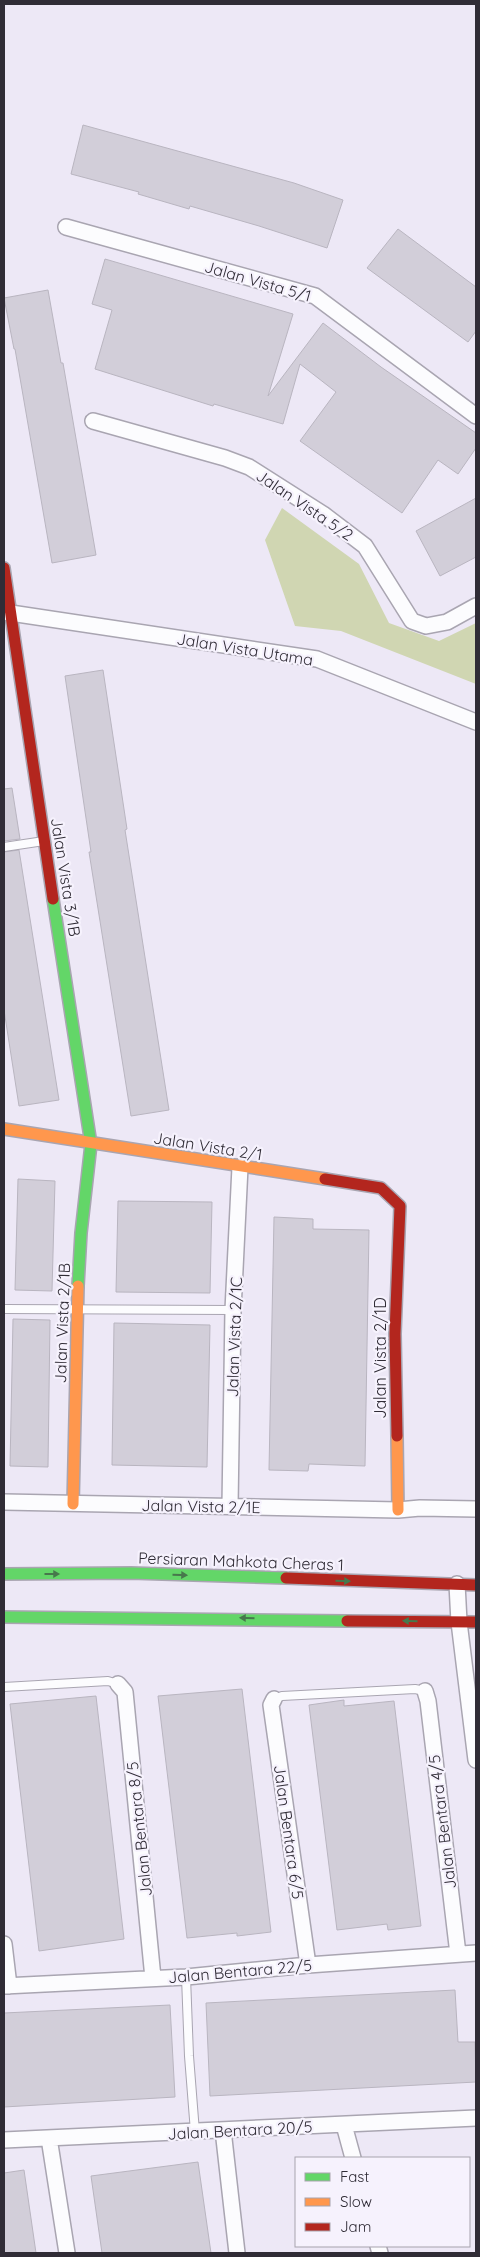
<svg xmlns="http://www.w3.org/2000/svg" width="480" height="2257" font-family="Quicksand,sans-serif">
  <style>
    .green { fill: #d0d6b2 }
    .building { fill: #d2ced9; stroke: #b9b5c0 }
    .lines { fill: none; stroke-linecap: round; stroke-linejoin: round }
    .lane-casing { stroke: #a9a5b1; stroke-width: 10 }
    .street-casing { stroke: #a9a5b1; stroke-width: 18 }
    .fast-casing { stroke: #a9a5b1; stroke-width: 14 }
    .slow-casing { stroke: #a9a5b1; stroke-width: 14 }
    .jam-casing { stroke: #a9a5b1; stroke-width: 14 }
    .lane { stroke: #fcfcfe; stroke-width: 8 }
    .street { stroke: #fcfcfe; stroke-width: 15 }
    .fast { stroke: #63d668; stroke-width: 11 }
    .slow { stroke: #ff974d; stroke-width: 11 }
    .jam { stroke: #b3261e; stroke-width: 11 }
    .oneway { fill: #47784c }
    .labels { text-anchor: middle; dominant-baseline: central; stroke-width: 4.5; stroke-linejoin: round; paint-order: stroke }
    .street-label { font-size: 16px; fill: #302c36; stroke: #f6f2fd }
  </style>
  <rect width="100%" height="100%" fill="#ede8f6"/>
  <!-- green -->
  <path class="green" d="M282 508 359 564 389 623 439 641 476 623V684L341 631 295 626 265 540Z"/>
  <!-- building -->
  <path class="building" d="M83 125 294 183 343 200 327 248 259 226 190 206 189 209 138 194 139 192 71 174Z
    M398 229 476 287V331L468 342 367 268Z
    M105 259 293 314 268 396 323 323 381 367 476 433V448L458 474 438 460 402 513 300 441 336 392 300 364 283 424 214 404 213 406 95 369 112 310 92 304Z
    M48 290 61 363H63L96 555 52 563 15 349H14L4 298Z
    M476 498V557L440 576 416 531Z
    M103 670 127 829 125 830 169 1110 131 1116 89 852H91L65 676Z
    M12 788 20 839 4 841V789Z
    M19 850 59 1100 19 1106 4 1010V852Z
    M18 1179 55 1181 52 1291 15 1290Z
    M118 1201 212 1202 210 1293 116 1292Z
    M274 1217 313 1219V1229L369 1230 365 1466 309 1464 308 1471 269 1470Z
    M13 1319 50 1320 48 1467 10 1466Z
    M114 1323 210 1325 207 1467 112 1465Z
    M242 1689 271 1932 237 1936V1933L187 1938 158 1696Z
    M96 1696 124 1939 39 1951 10 1704Z
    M344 1700V1706L394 1701 421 1926 388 1930 387 1924 337 1930 309 1705Z
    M455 1990 458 2042H475L476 2082 210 2096 206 2003Z
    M170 2005 175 2097 4 2107V2013Z
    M198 2162 211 2253H102L91 2176Z
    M24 2170 36 2253H4V2173Z"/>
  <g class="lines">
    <!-- lane casing -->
    <g class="lane-casing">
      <path id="lane" d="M4 847 44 841
        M4 1309 233 1310
        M4 1687 108 1681 118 1684
        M274 1699 282 1696 415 1689 425 1691
        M186 1977 189 2056 195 2132"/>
    </g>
    <!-- street casing -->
    <g class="street-casing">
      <path id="street" d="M66 227 315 296 476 416
        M93 421 225 458 249 467 323 514 365 546 412 621 426 626 447 622 476 606
        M4 612 317 659 476 722
        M4 1502 398 1510 420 1508 476 1509
        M230 1506 233 1310 240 1167
        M457 1584 459 1622 476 1760
        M118 1684 125 1692 153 1978
        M425 1691 428 1701 458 1954
        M274 1699 271 1705 308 1965
        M4 1944 9 1986
        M4 1986 186 1977 308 1965 476 1953
        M344 2125 353 2158
        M223 2130 237 2253
        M49 2138 67 2253
        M4 2140 476 2118
        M378 2246 380 2253"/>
    </g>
    <!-- fast casing -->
    <g class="fast-casing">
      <path id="fast" d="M53 899 91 1144 81 1233 78 1286
        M4 1574 131 1573 286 1578
        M4 1617 347 1621"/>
    </g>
    <!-- slow casing -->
    <g class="slow-casing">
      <path id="slow" d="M4 1129 325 1179
        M397 1436 398 1510
        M73 1504 78 1286"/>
    </g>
    <!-- jam casing -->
    <g class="jam-casing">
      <path id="jam" d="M4 568 53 899
        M325 1179 381 1188 400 1206 395 1334 397 1436
        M286 1578 476 1585
        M347 1621 476 1622"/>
    </g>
    <!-- lane -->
    <use href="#lane" class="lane"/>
    <!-- street -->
    <use href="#street" class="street"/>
    <!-- fast -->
    <use href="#fast" class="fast"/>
    <!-- slow -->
    <use href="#slow" class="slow"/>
    <!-- jam -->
    <use href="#jam" class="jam"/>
  </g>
  <!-- one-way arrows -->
  <defs><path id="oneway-solid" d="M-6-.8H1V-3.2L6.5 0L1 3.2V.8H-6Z" transform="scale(1.25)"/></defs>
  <g class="oneway">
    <use href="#oneway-solid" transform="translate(52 1574)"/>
    <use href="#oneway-solid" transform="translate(180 1575) rotate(2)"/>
    <use href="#oneway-solid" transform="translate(343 1581) rotate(2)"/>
    <use href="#oneway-solid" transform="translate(247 1618) rotate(-179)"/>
    <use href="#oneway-solid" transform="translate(410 1621) rotate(-179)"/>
  </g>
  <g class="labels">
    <!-- street labels -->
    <g class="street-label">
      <text transform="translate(258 281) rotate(16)">Jalan Vista 5/1</text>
      <text transform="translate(305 505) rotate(34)">Jalan Vista 5/2</text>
      <text transform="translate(245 649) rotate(9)">Jalan Vista Utama</text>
      <text transform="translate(66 877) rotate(81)">Jalan Vista 3/1B</text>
      <text transform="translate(208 1146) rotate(9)">Jalan Vista 2/1</text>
      <text transform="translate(62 1323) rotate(-88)">Jalan Vista 2/1B</text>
      <text transform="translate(234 1337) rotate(-88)">Jalan Vista 2/1C</text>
      <text transform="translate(380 1358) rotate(-90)">Jalan Vista 2/1D</text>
      <text transform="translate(201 1506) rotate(1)">Jalan Vista 2/1E</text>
      <text transform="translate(241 1561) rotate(2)">Persiaran Mahkota Cheras 1</text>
      <text transform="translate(442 1822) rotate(-97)">Jalan Bentara 4/5</text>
      <text transform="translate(139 1829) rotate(-96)">Jalan Bentara 8/5</text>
      <text transform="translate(289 1832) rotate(82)">Jalan Bentara 6/5</text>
      <text transform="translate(240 1971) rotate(-5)">Jalan Bentara 22/5</text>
      <text transform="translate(240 2130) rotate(-3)">Jalan Bentara 20/5</text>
    </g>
  </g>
  <!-- border -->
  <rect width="480" height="2257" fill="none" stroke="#302c36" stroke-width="10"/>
  <!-- legend -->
  <rect x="295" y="2157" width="175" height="90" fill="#f6f2fd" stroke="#a7a3ad"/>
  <rect x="305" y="2173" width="25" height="8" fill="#63d668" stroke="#a7a3ad"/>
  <text x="340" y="2182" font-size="15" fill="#302c36">Fast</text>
  <rect x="305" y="2198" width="25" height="8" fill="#ff974d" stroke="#a7a3ad"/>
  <text x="340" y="2207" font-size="15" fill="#302c36">Slow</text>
  <rect x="305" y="2223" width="25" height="8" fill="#b3261e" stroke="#a7a3ad"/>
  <text x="340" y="2232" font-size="15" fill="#302c36">Jam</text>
</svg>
